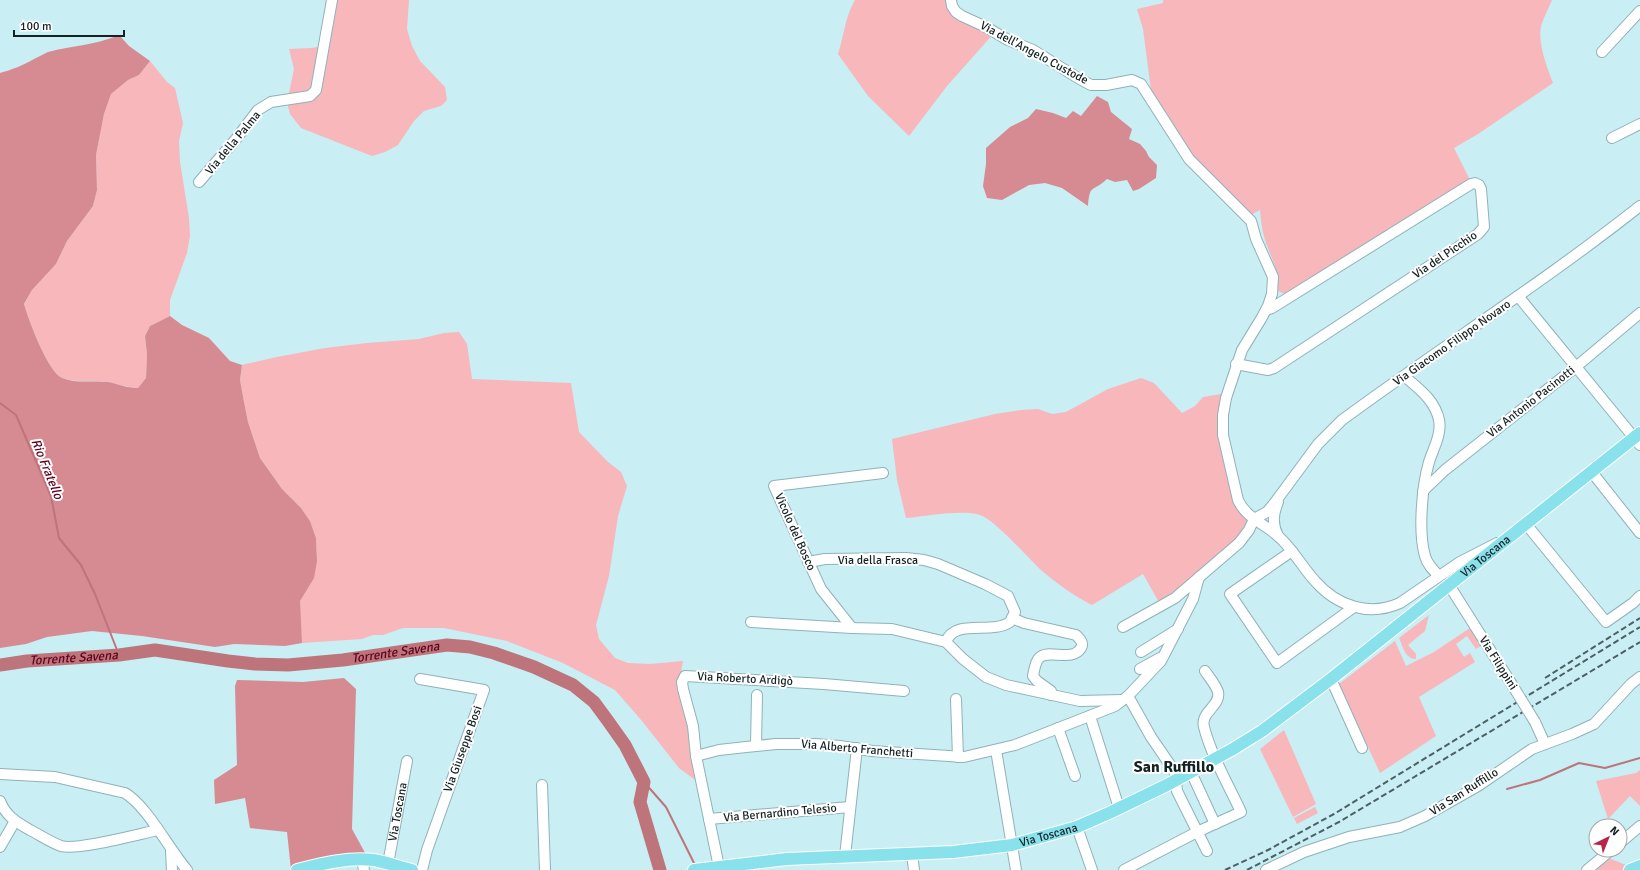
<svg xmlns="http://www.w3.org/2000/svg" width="1640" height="870" font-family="Signika,sans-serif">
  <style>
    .green { fill: #f7b7bb }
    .forest { fill: #d68a91 }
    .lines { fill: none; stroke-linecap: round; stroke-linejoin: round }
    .stream { stroke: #bd747a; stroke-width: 2 }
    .river { stroke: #bd747a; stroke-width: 13 }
    .minor-casing { stroke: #8fb2b8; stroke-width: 12 }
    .major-casing { stroke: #fff; stroke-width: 14 }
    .minor { stroke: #fff; stroke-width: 10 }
    .major { stroke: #89e1ec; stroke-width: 12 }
    .rail { stroke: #4d6164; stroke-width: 2; stroke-dasharray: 6 3; stroke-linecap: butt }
    .minor-bridge-casing { stroke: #8fb2b8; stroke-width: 12; stroke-linecap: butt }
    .minor-bridge { stroke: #fff; stroke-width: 10 }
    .labels { text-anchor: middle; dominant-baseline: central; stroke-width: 4; stroke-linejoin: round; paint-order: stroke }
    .street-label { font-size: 12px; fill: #152224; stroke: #fff }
    .water-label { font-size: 13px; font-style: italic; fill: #5f011c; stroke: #fff }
    .district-label { font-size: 16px; font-weight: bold; fill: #152224; stroke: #fff }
  </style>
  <rect width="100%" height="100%" fill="#c9eef4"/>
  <!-- green -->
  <path class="green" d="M329 0H409L407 29 412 46 420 61 445 87 447 100 441 106 424 111 414 121 398 145 385 152 372 156 301 128 290 114 287 103 294 69 289 49 312 48 323 46Z
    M855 0H954L955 7 995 32 947 86 909 136 868 96 838 54C844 36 845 17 855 0Z
    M1163 0H1552C1549 7 1545 15 1542 23 1536 40 1547 67 1553 83L1478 134 1454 148 1471 182 1289 296 1278 291C1279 272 1274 264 1268 248 1263 236 1261 223 1260 210L1251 215 1193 161 1167 120 1151 90 1143 29 1137 9 1163 3Z
    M150 61 167 82 175 88 183 123 179 141 180 162 189 218 190 236 187 253 170 300V316L150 326 145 336 147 354 146 378 138 388C127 387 118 384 108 382 93 380 77 383 62 378 48 372 28 319 24 305L32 290 56 264 67 241 93 206 97 190 96 155 104 114 111 94 128 80 139 75Z
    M459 332 467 344 472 379 571 383 579 432 608 462 621 472 627 486 618 516 609 576 596 625 599 639 615 658 628 663 650 664 683 661 680 677 698 782 679 768 642 721 615 690 563 663 507 641 444 628H403L383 635H373L362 639 302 643 301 632 152 618 317 561 316 538 310 521 301 508 282 489 260 458 248 422 244 402 240 380 242 365 277 357 325 348 367 343 419 339 444 333Z
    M1141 378 1154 383 1182 413 1195 406 1203 397 1221 394 1230 479 1242 511 1252 529 1160 604 1143 574 1092 605C1073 595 1057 584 1041 570 1028 558 992 516 977 514 958 510 926 516 906 518L897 480 892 439 995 414 1021 410 1038 409 1052 414 1066 412 1108 389Z
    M1429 615 1425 631 1408 645 1416 654V659C1405 659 1403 646 1399 638Z
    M1470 628 1481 646 1476 649 1467 636 1456 644 1464 657 1470 653 1475 662 1419 697 1436 736 1380 773 1339 684 1395 641 1406 666 1434 652Z
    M1284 730 1316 804 1293 817 1260 749Z
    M1640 770V806L1630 796 1608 819 1596 781 1636 773Z
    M1315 807 1318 813 1297 824 1294 818Z
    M1604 856 1638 870H1584Z"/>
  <!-- forest -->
  <path class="forest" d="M119 35 129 46 150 61 139 75 128 80 111 94 104 114 96 155 97 190 93 206 67 241 56 264 32 290 24 304C28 319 48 372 62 378 77 384 93 380 108 382 118 384 127 388 138 388L146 378 147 354 145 336 150 326 170 316 182 325 209 338 230 361 242 365 240 380 244 402 248 422 260 458 282 489 301 508 310 521 316 538 317 561 314 578 300 601 302 643 285 646 234 644 215 647 142 636 92 631 47 637 26 644 0 648V73C11 70 24 65 34 59 39 57 43 54 48 52 73 45 94 46 119 35Z
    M1097 96 1108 102 1111 112 1132 129 1129 139 1140 144 1146 151 1149 157 1157 165 1156 178 1139 189 1133 191 1127 180 1115 182 1107 179C1092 193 1090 183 1088 206L1062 188 1045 183 1029 185 1002 200 987 198 983 186 986 164V148L1010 127 1028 118 1036 109 1053 113 1066 118 1073 111 1081 116Z
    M344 678 356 689 352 829 369 860 291 870 287 832 250 828 245 798 215 804 214 780 237 765 235 686 237 680 303 682Z"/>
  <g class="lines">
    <!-- stream -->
    <path class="stream" d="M0 403 16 415 51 496 59 538 81 565 95 594 119 655
      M644 782 666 807 695 865
      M1507 789 1540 780 1579 763 1605 768 1640 758"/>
    <!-- river -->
    <path class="river" id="s1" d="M0 665 27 661 119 655 155 650 228 661 255 664 288 665 343 660 447 645 470 647 494 653 534 667 573 685 594 702 608 721 625 745 644 782 640 802 660 870"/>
    <!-- minor casing -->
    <g class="minor-casing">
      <g id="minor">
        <path d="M951 0 952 6 956 12 962 16 986 27 1008 40 1033 50 1078 78 1091 85H1106L1132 80 1141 84 1189 159 1251 221 1256 239 1273 277 1272 294 1268 306 1261 319 1242 350 1226 398 1223 415V435L1238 500C1246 518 1265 524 1278 536 1293 549 1302 567 1315 581 1337 606 1369 617 1400 603L1460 562 1497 543"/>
        <path d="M1602 52 1640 11"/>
        <path d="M1612 138 1640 124"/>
        <path d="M199 182 236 139 258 110 271 102 310 96 316 90 332 0"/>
        <path d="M1518 296 1640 445"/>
        <path d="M1236 364 1268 370 1274 368 1478 234 1484 227 1481 189 1479 185 1475 183 1471 184 1272 308 1266 310"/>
        <path d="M1404 376C1418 388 1435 400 1439 420 1442 434 1433 449 1429 462 1422 486 1418 532 1425 556 1427 564 1433 570 1439 576"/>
        <path d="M1591 471 1640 533"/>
        <path d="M1423 491 1445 470 1577 366 1640 313"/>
        <path d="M1278 502C1273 514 1272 524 1278 536"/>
        <path d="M1254 519 1267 512 1273 505 1318 444 1342 420C1441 347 1544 282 1640 206"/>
        <path d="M1526 524 1606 622 1633 603 1640 596"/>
        <path d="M1292 551 1230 594 1277 663 1354 607"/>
        <path d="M808 562 825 559 906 558 924 560 938 564 985 584 1008 596 1015 612 1010 622C992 635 954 618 946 642"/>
        <path d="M1449 585 1511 683"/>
        <path d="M1012 618 1024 623 1076 635C1080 639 1084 643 1081 648 1072 663 1048 648 1039 658 1035 662 1034 671 1033 676L1037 681 1051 691V695"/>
        <path d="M751 622 852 628 892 629 946 642 963 659 986 677 1006 685 1080 701 1122 700"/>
        <path d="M1123 627 1175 598 1239 543 1249 530 1254 519"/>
        <path d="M852 628 821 589 774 486 883 473"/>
        <path d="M1141 652 1178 629"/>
        <path d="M1140 669 1160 658"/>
        <path d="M420 679 484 690 427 850 422 870"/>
        <path d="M1331 679 1362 748"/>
        <path d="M1128 696 1151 737 1175 772 1177 791 1207 851"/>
        <path d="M956 699 958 757"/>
        <path d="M1090 716 1119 808"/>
        <path d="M1535 722 1545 744"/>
        <path d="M1058 728 1075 776"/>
        <path d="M756 746 757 695"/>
        <path d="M996 750 1016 870"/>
        <path d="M696 756 719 750 746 747 776 744H815L840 746 872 751 964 757 1015 745 1115 706 1128 696 1161 661 1193 599 1199 577"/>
        <path d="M1191 772 1215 824"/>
        <path d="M0 774 55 777 125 793C147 806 169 849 187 870"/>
        <path d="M542 785 545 870"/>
        <path d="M0 801C6 816 16 822 30 830 40 835 50 842 61 846 76 851 139 834 158 830"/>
        <path d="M709 819 850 807"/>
        <path d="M1077 827 1092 870"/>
        <path d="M1620 843 1640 826"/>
        <path d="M0 847 15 821"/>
        <path d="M171 851 172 870"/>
        <path d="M912 854 914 870"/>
        <path d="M845 856 857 748"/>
        <path d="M362 860 364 870"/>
        <path id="s2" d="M388 864 407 761"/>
        <path d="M719 867 696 756 693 726 683 689 682 682 685 676 824 684 904 691"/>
        <path d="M1124 870 1197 832 1241 812C1229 786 1211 755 1204 727 1200 712 1221 706 1218 692 1216 685 1209 677 1205 671"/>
        <path d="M1266 870 1304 852 1349 837 1400 827 1425 816 1478 786 1532 749 1572 734 1594 724 1631 684 1640 677"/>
        <path d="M1587 870 1611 850"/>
      </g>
    </g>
    <!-- major casing -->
    <g class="major-casing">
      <g id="major">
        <path d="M297 870C321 864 348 857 373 860 386 862 399 867 412 870"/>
        <path id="s3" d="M694 870 787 859 953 852 1012 845 1077 827 1109 813 1167 785 1233 749 1262 731 1331 679 1640 433"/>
        <path d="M1630 870 1640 866"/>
      </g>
    </g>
    <!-- minor -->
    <use href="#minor" class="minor"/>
    <!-- major -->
    <use href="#major" class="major"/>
    <!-- rail -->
    <path class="rail" d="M1545 678 1640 618
      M1225 870 1268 850 1334 814 1640 627
      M1247 870 1339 822 1640 642"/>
    <!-- minor-bridge casing -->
    <g class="minor-bridge-casing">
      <path id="minor-bridge" d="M1511 683 1535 722"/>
    </g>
    <!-- minor-bridge -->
    <use href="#minor-bridge" class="minor-bridge"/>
  </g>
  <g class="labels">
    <!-- street labels -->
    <g class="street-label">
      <text transform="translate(1034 53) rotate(28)">Via dell'Angelo Custode</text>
      <text transform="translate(233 143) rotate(-50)">Via della Palma</text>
      <text transform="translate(1445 255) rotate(-34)">Via del Picchio</text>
      <text transform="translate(1452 343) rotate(-35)">Via Giacomo Filippo Novaro</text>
      <text transform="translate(1531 402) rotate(-38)">Via Antonio Pacinotti</text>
      <text transform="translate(795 532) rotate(66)">Vicolo del Bosco</text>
      <text stroke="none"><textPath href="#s3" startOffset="879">Via Toscana</textPath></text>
      <text x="878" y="560">Via della Frasca</text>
      <text transform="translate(1498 663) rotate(58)">Via Filippini</text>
      <text transform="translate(745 679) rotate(3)">Via Roberto Ardigò</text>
      <text transform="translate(463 749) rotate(-70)">Via Giuseppe Bosi</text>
      <text transform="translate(857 749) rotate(5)">Via Alberto Franchetti</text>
      <text transform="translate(1464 792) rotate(-32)">Via San Ruffillo</text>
      <text stroke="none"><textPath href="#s2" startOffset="53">Via Toscana</textPath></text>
      <text transform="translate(780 813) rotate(-5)">Via Bernardino Telesio</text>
      <text stroke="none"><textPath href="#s3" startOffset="357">Via Toscana</textPath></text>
    </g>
    <!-- water labels -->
    <g class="water-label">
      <text transform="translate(47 469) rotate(68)">Rio Fratello</text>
      <text stroke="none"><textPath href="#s1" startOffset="398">Torrente Savena</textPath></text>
      <text stroke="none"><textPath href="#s1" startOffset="74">Torrente Savena</textPath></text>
    </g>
    <!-- district labels -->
    <g class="district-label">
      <text x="1174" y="767">San Ruffillo</text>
    </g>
  </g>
  <!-- north arrow -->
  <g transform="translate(1608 838) rotate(43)"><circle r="19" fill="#ffffff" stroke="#a1a7a7"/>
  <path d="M0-3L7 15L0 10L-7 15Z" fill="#b82647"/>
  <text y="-6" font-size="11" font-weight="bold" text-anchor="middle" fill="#152224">N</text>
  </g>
  <!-- scale -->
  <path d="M14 30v6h110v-6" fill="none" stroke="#152224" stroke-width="2"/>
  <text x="20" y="30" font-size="12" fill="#152224" stroke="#ffffff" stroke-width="3" paint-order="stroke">100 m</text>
</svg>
